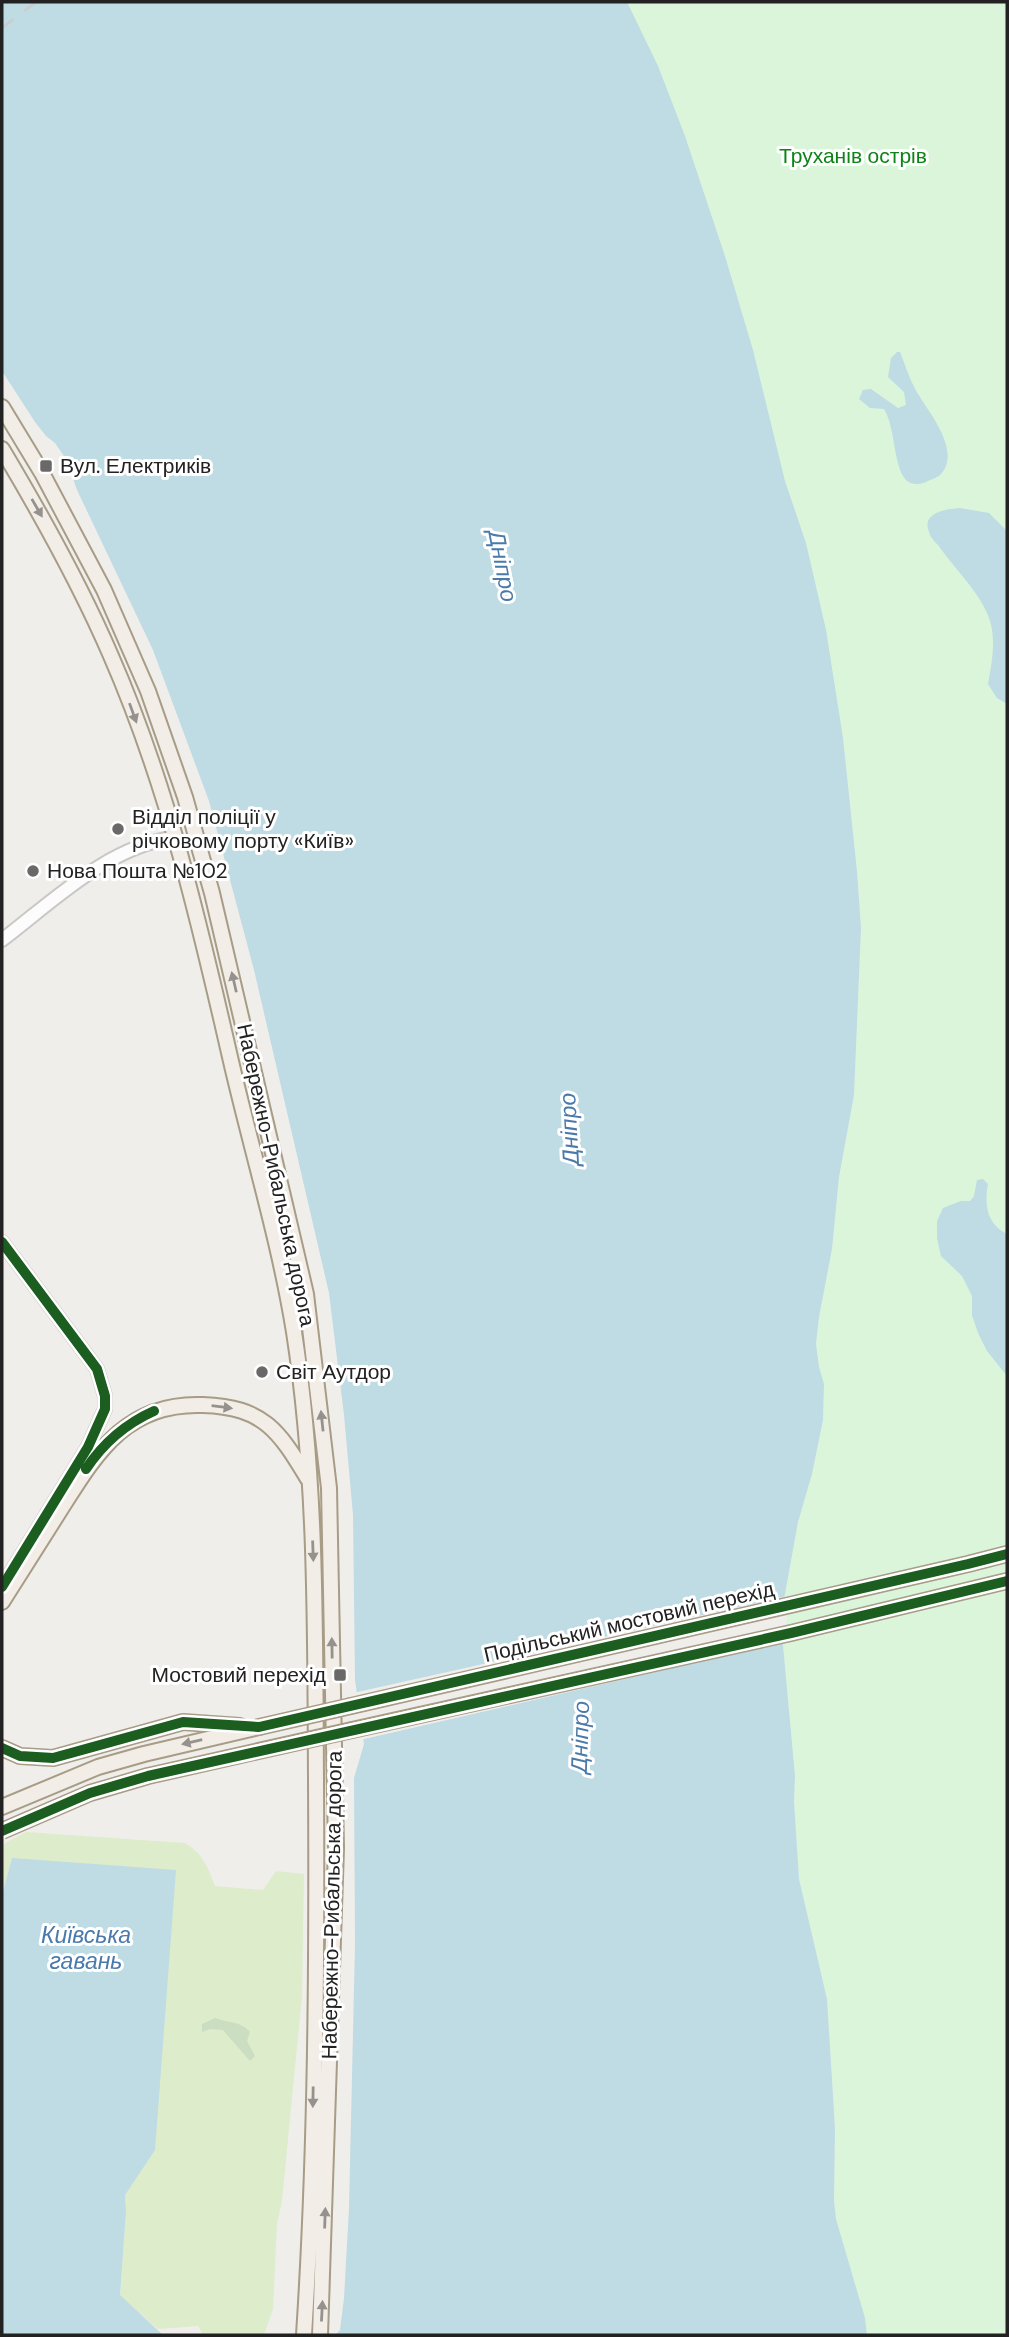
<svg xmlns="http://www.w3.org/2000/svg" width="1009" height="2337" font-family="'DM Sans',sans-serif">
  <style>
    .grass { fill: #ddeccb }
    .forest { fill: #cbdec1 }
    .park { fill: #daf5da }
    .water { fill: #bfdbe3 }
    .pier { fill: #f0eeeb }
    .lines { fill: none; stroke-linecap: round; stroke-linejoin: round }
    .minor-casing { stroke: #c9c8c7; stroke-width: 16 }
    .major-casing { stroke: #a79c86; stroke-width: 18 }
    .minor { stroke: #fdfcfc; stroke-width: 12 }
    .major { stroke: #f3ede7; stroke-width: 14 }
    .rail { stroke: #ccc; stroke-width: 2.5; stroke-dasharray: 14 14; stroke-linecap: butt }
    .major-bridge-casing { stroke: #a79c86; stroke-width: 18; stroke-linecap: butt }
    .major-bridge { stroke: #f3ede7; stroke-width: 14 }
    .cycleway-casing { stroke: #fff; stroke-width: 15 }
    .cycleway { stroke: #1b5e20; stroke-width: 10 }
    .oneway { fill: #95928e }
    .poi-dot { fill: #6a6968; stroke: #fff; stroke-width: 2.5 }
    .labels { text-anchor: middle; dominant-baseline: central; stroke-width: 6; stroke-linejoin: round; paint-order: stroke }
    .park-label { font-size: 21px; fill: #0c8416; stroke: #fff }
    .poi-label { font-size: 21px; fill: #222; stroke: #fff; text-anchor: start }
    .street-label { font-size: 21px; fill: #222; stroke: #fff }
    .water-label { font-size: 23px; font-style: italic; fill: #4a7aab; stroke: #fff }
  </style>
  <rect width="100%" height="100%" fill="#f0eeeb"/>
  <!-- grass -->
  <path class="grass" d="M26 1832 185 1843C203 1853 208 1868 215 1886L263 1890 276 1871 304 1874 302 1996 282 2201 277 2224 273 2309 264 2335H203L198 2326 158 2329 120 2296 126 2212 125 2195 134 2180 12 1858 2 1895V1845Z"/>
  <!-- forest -->
  <path class="forest" d="M215 2018C228 2023 241 2021 250 2032L247 2041 255 2056 250 2061 223 2030 210 2029 202 2032V2024Z"/>
  <!-- park -->
  <path class="park" d="M627 2H1007V2335H867L865 2318 836 2219 834 2200 835 2128 827 1999 799 1879 794 1801 795 1776 783 1645V1605L798 1522 812 1474 823 1420 824 1384 819 1367 816 1344 819 1317 832 1249 839 1177 854 1095 861 928 857 871 843 738 806 543 785 481 753 350 725 256 685 136Z"/>
  <!-- water -->
  <path class="water" d="M2 2H627L658 66 685 136 725 256 753 350 785 481 806 543 826 630 843 738 857 871 861 928 854 1095 839 1177 832 1249 819 1317 816 1344 819 1367 824 1384 823 1420 812 1474 798 1522 783 1605V1645L795 1776 794 1801 799 1879 827 1999 835 2128 834 2201 836 2219 865 2318 867 2335H335L340 2330 344 2298 349 2208 355 1944 354 1778 364 1744 355 1680 353 1515 344 1415 329 1293 254 970 209 801 153 650 77 490 66 459 55 443 46 436 35 422 2 371Z
    M897 352H900C906 367 911 384 920 397 931 415 962 453 940 475 937 478 929 480 926 482 919 485 911 485 906 480 893 466 896 429 884 409L870 408 859 399 863 390 871 389 898 408 906 405 904 392 888 377 891 358Z
    M960 508 989 513 1007 531V704L997 698 988 684C992 662 997 637 988 615 977 589 954 568 938 545 935 542 930 537 929 532 921 512 947 509 960 508Z
    M983 1179 988 1184C984 1205 987 1224 1007 1234V1376L987 1351 978 1333 972 1315V1296L962 1276 941 1256 937 1238V1221L943 1208 961 1201H970L974 1196 977 1180Z
    M12 1858 176 1870 155 2150 125 2195 126 2212 120 2295 163 2335H2V1895Z"/>
  <!-- pier -->
  <path class="pier" d="M787 1596 786 1642 360 1740 353 1693Z"/>
  <g class="lines">
    <!-- minor casing -->
    <g class="minor-casing">
      <path id="minor" d="M2 940C52 902 110 845 174 838
        M2 1242 97 1369 105 1396V1409L88 1447 2 1587"/>
    </g>
    <!-- major casing -->
    <g class="major-casing">
      <path id="major" d="M2 407 42 473 104 590 148 691 185 797 212 893 306 1294 329 1488 336 1848 320 2335
        M2 449C42 516 80 584 111 656 167 784 199 921 230 1057 251 1149 279 1239 294 1332 317 1480 315 1631 316 1780 317 1965 316 2151 304 2335
        M2 1602C21 1572 40 1542 59 1512 96 1454 125 1402 203 1405 264 1407 279 1431 308 1479
        M351 1706 968 1564 1007 1554
        M352 1730 791 1633 1007 1581
        M2 1748 20 1756 53 1758 183 1722 240 1726
        M2 1807 98 1767 144 1754 259 1727"/>
    </g>
    <!-- minor -->
    <use href="#minor" class="minor"/>
    <!-- major -->
    <use href="#major" class="major"/>
    <!-- rail -->
    <path class="rail" d="M2 28 36 2"/>
    <!-- major-bridge casing -->
    <g class="major-bridge-casing">
      <path id="major-bridge" d="M259 1727 351 1706
        M2 1831 90 1793 148 1776 352 1730"/>
    </g>
    <!-- major-bridge -->
    <use href="#major-bridge" class="major-bridge"/>
    <!-- cycleway casing -->
    <g class="cycleway-casing">
      <path id="cycleway" d="M2 1242 97 1369 105 1396V1409L88 1447 2 1587
        M86 1469C104 1442 125 1424 154 1411
        M2 1748 20 1756 53 1758 183 1722 259 1727 968 1564 1007 1554
        M2 1831 90 1793 148 1776 791 1633 1007 1581"/>
    </g>
    <!-- cycleway -->
    <use href="#cycleway" class="cycleway"/>
  </g>
  <!-- one-way arrows -->
  <defs><path id="oneway-solid" d="M-6-.8H1V-3.2L6.5 0L1 3.2V.8H-6Z" transform="scale(1.75)"/></defs>
  <g class="oneway">
    <use href="#oneway-solid" transform="translate(37 508) rotate(60)"/>
    <use href="#oneway-solid" transform="translate(133 713) rotate(70)"/>
    <use href="#oneway-solid" transform="translate(234 982) rotate(-103)"/>
    <use href="#oneway-solid" transform="translate(222 1407) rotate(7)"/>
    <use href="#oneway-solid" transform="translate(322 1421) rotate(-96)"/>
    <use href="#oneway-solid" transform="translate(313 1551) rotate(88)"/>
    <use href="#oneway-solid" transform="translate(332 1648) rotate(-91)"/>
    <use href="#oneway-solid" transform="translate(192 1742) rotate(167)"/>
    <use href="#oneway-solid" transform="translate(313 2097) rotate(91)"/>
    <use href="#oneway-solid" transform="translate(325 2218) rotate(-88)"/>
    <use href="#oneway-solid" transform="translate(322 2311) rotate(-87)"/>
  </g>
  <!-- markers -->
  <g class="poi-dot">
    <rect x="39" y="459" width="14" height="14" rx="3.5"/>
    <circle cx="118" cy="829" r="7"/>
    <circle cx="33" cy="871" r="7"/>
    <circle cx="262" cy="1372" r="7"/>
    <rect x="333" y="1668" width="14" height="14" rx="3.5"/>
  </g>
  <g class="labels">
    <!-- park labels -->
    <g class="park-label">
      <text x="853" y="156">Труханів острів</text>
    </g>
    <!-- poi labels -->
    <g class="poi-label">
      <text x="60" y="466">Вул. Електриків</text>
      <text x="132" y="817">Відділ поліції у<tspan x="132" dy="24">річковому порту «Київ»</tspan></text>
      <text x="47" y="871">Нова Пошта №102</text>
      <text x="276" y="1372">Світ Аутдор</text>
      <text x="326" y="1675" text-anchor="end">Мостовий перехід</text>
    </g>
    <!-- street labels -->
    <g class="street-label">
      <text transform="translate(276 1175) rotate(78)">Набережно-Рибальська дорога</text>
      <text transform="translate(629 1622) rotate(-13)">Подільський мостовий перехід</text>
      <text transform="translate(332 1905) rotate(-89)">Набережно-Рибальська дорога</text>
    </g>
    <!-- water labels -->
    <g class="water-label">
      <text transform="translate(503 566) rotate(79)">Дніпро</text>
      <text transform="translate(569 1129) rotate(-93)">Дніпро</text>
      <text transform="translate(580 1737) rotate(-88)">Дніпро</text>
      <text x="86" y="1935">Київська<tspan x="86" dy="26">гавань</tspan></text>
    </g>
  </g>
  <!-- border -->
  <rect width="1009" height="2337" fill="none" stroke="#222222" stroke-width="7"/>
</svg>
